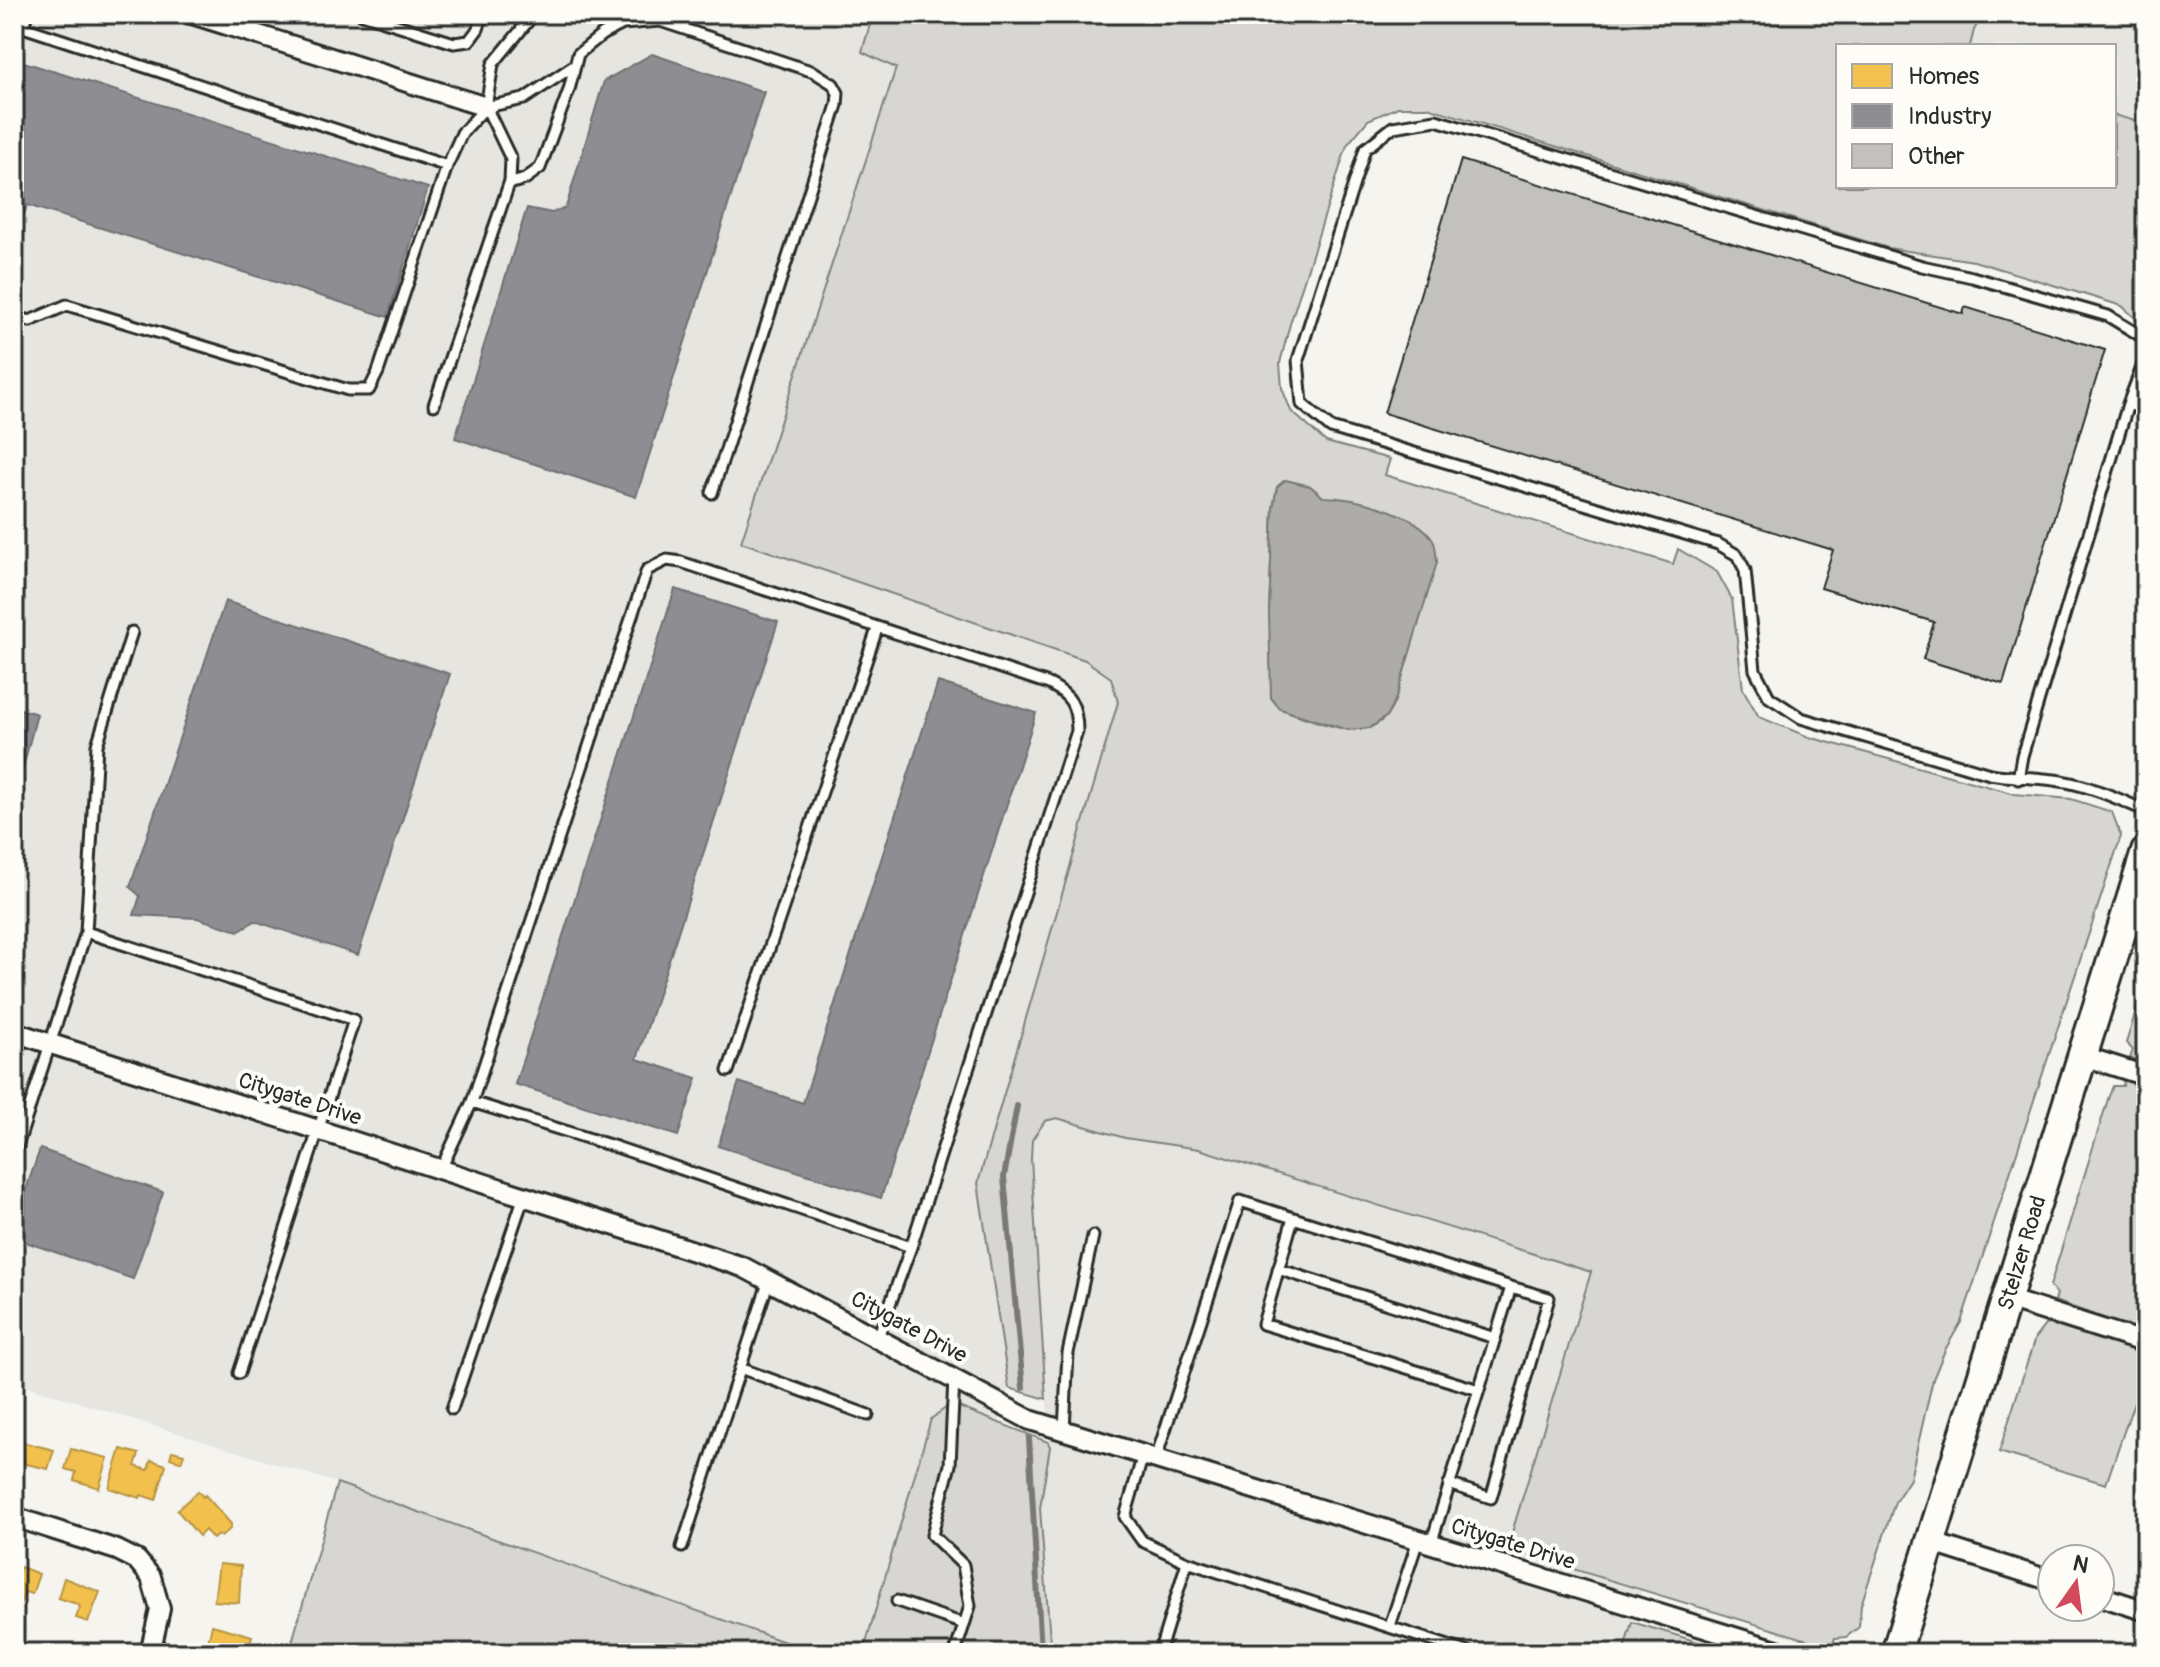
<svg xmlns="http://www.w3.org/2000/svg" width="2160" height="1667" font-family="Pangolin,sans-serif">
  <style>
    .built { fill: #e6e5e0 }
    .green { fill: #d7d6d2; stroke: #81807e; stroke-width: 2; fill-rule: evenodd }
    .water { fill: #adaca9; stroke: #797877; stroke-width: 2 }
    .homes { fill: #f2c14e; stroke: #b69444; stroke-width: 2 }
    .industry { fill: #8d8d92; stroke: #707073; stroke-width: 2 }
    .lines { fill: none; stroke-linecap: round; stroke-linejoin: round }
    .stream { stroke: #797877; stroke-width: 6 }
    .building { fill: #c2c1be; stroke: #2b2b2b; stroke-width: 2 }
    .lane-casing { stroke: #2b2b2b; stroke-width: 15 }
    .street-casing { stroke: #2b2b2b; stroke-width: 24 }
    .primary-casing { stroke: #2b2b2b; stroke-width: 34 }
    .lane { stroke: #fdfcf7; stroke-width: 9 }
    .street { stroke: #fdfcf7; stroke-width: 18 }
    .primary { stroke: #fdfcf7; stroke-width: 28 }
    .labels { text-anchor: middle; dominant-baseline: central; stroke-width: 8; stroke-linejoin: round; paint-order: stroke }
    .street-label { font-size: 22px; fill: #2b2b2b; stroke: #fdfcf7 }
  </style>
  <rect width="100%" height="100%" fill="#f5f4ef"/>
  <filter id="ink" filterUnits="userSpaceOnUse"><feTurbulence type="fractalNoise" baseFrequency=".0125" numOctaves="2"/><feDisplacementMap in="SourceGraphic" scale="16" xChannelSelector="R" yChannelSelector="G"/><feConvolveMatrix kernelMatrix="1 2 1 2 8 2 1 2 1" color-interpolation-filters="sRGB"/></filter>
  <g filter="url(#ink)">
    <!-- built -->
    <path class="built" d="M14 14H873L862 52 896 67 741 542 1085 660 1111 678 1118 701 978 1183 1009 1388 999 1424 951 1405 931 1419 863 1653H816L337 1483 14 1382Z
      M1983 14H2146V124L2114 115V46H1970L1974 30Z
      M1057 1118 1125 1138 1199 1149 1591 1272 1507 1548 1642 1589 1623 1653H1051L1040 1508 1050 1447 1031 1159 1032 1140 1045 1120Z"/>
    <!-- green -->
    <path class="green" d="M873 14H1983L1974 30 1970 46H1838V186H2114V115L2146 124V328L2122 306 1974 261 1888 248 1427 107H1398L1368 120 1347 145 1290 324 1280 363 1282 388 1291 411 1326 442 1390 459 1385 475 1673 564 1678 549 1717 572 1732 599 1743 689 1759 717 1809 737 2015 794 2071 799 2112 812 2121 836 1961 1322 1945 1350 1933 1379 1910 1479 1895 1502 1861 1605 1859 1627 1846 1637 1835 1638 1831 1647 1507 1549 1591 1272 1199 1149 1125 1138 1057 1118 1045 1121 1032 1140 1031 1159 1046 1399 1009 1388 978 1183 1118 702 1111 678 1085 660 741 542 896 68 862 52ZM1285 480 1310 486 1323 497 1437 562 1396 698C1394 703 1391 711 1387 715 1362 746 1311 718 1280 709L1269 613 1273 508 1277 487Z
      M2146 979V1063L2130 1058 2133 1050 2126 1043Z
      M2124 1077 2146 1083V1333L2055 1301 2057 1294 2050 1286 2108 1099 2113 1086H2123Z
      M2056 1322 2146 1348V1367L2106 1484 1999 1452 2035 1338 2045 1325Z
      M951 1404 1048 1442 1050 1447 1040 1508 1051 1653H863L931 1419Z
      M337 1483 816 1653H289Z
      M1632 1622 1735 1653H1623Z"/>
    <!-- water -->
    <path class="water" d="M1285 480 1310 486 1323 497C1352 497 1414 512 1432 538 1436 543 1436 555 1437 562L1396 698 1387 716 1370 728 1348 730 1280 709 1271 698 1269 613 1273 508 1277 487Z"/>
    <!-- homes -->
    <path class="homes" d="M18 1441 54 1450 48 1469 14 1461Z
      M71 1449 108 1458 99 1488 74 1480 76 1472 65 1469Z
      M121 1449 139 1454 135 1466 148 1470 151 1460 166 1465 156 1500 141 1495 140 1498 109 1488Z
      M172 1451 184 1454 181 1462 170 1458Z
      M198 1491 203 1497 205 1495 231 1524V1528L221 1537 218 1535 213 1539 205 1530 199 1536 177 1510Z
      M219 1564 241 1566 239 1603 214 1601Z
      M21 1567 39 1574 32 1594 25 1592 19 1608 14 1606V1582Z
      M64 1578 100 1592 88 1622 76 1618 80 1607 77 1604 58 1598Z
      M212 1625 252 1636 247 1653 206 1651Z
      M70 1645 96 1653H58L59 1646 69 1649Z"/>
    <!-- industry -->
    <path class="industry" d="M652 54 764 92 636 497 455 438 527 208 552 213 566 207 604 81Z
      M14 59 428 188 388 317 27 205 14 247Z
      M675 589 778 622 637 1059 697 1078 678 1136 515 1084Z
      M225 601 450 674 358 955 255 921 238 931 197 918 134 915 140 896 130 887Z
      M938 682 1036 713 881 1198 718 1146 739 1082 803 1103Z
      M14 707 37 714 14 802Z
      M40 1149 163 1192 133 1279 14 1238V1224Z"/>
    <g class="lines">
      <!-- stream -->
      <path class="stream" d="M1017 1106 1004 1177 1023 1388
        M1029 1438 1041 1653"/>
    </g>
    <!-- building -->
    <path class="building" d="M1461 160 1963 314 1965 307 2105 350 2003 684 1923 659 1934 622 1821 588 1833 550 1384 413Z"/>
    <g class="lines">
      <!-- lane casing -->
      <g class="lane-casing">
        <path id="lane" d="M362 14 454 43 469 41 478 29 483 14
          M14 25 23 27 27 14
          M23 27 447 166
          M486 107 524 99 575 65
          M509 184 525 179 540 168 569 90 578 54 603 34 623 24 660 21 814 72 833 84 838 93 837 105 712 493
          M14 316 30 321 67 305 348 390H369L378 372 447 166 462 133 486 107 493 64 534 14
          M2146 339 2108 316 1972 277 1922 266 1436 120 1393 127 1365 149 1298 360 1302 404 1331 428 1718 544 1737 555 1745 570 1755 670 1769 697 1801 718 1990 774C2014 778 2038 777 2061 781 2091 786 2119 799 2146 811
          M2128 404 2146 410
          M434 405 510 181 511 159 486 107
          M2018 779 2022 756 2128 404 2146 357
          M86 932 97 745 132 632
          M728 1071 877 629
          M472 1102 616 1147 911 1247
          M14 1156 86 932 354 1020 239 1373
          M441 1169 472 1102 647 570 667 560 681 562 1049 684C1071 695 1077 706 1077 731L911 1247 878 1337
          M1293 1218 1263 1324 1479 1390
          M1278 1269 1495 1338
          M740 1368 868 1415
          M954 1379 950 1465 932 1535 963 1565 970 1606 955 1653
          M452 1409 524 1196
          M1064 1430 1068 1353 1093 1236
          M1143 1455 1125 1517 1142 1541 1187 1562
          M1156 1458 1240 1201 1511 1287 1431 1544
          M1449 1484 1491 1498 1549 1298 1511 1287
          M682 1547 769 1280
          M897 1601 964 1624
          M1390 1626 1418 1540
          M1159 1653 1187 1562 1470 1653"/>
      </g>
      <!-- street casing -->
      <g class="street-casing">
        <path id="street" d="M192 14 486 107
          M14 1032 743 1267 1030 1420 1786 1653
          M2083 1056 2146 1076
          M2007 1299 2146 1343
          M14 1517 117 1550 137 1560 151 1577 160 1609 150 1653
          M1930 1542 2052 1581
          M2100 1596 2146 1611"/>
      </g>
      <!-- primary casing -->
      <g class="primary-casing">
        <path id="primary" d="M1896 1653 2146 852"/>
      </g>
      <!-- lane -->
      <use href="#lane" class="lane"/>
      <!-- street -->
      <use href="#street" class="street"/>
      <!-- primary -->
      <use href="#primary" class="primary"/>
    </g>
  </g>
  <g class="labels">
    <!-- street labels -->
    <g class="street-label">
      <text transform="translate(300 1099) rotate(18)">Citygate Drive</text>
      <text transform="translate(2022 1253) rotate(-73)">Stelzer Road</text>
      <text transform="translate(909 1327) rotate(28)">Citygate Drive</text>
      <text transform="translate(1513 1544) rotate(17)">Citygate Drive</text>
    </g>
  </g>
  <!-- margin -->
  <rect width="2160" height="1667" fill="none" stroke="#fdfcf7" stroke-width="48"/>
  <rect x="24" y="24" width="2112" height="1619" fill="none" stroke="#2b2b2b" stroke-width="3" filter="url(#ink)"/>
  <!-- legend -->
  <rect x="1836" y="44" width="280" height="144" fill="#fdfcf7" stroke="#a9a8a5" stroke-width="2"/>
  <rect x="1852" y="64" width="40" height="24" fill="#f2c14e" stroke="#a9a8a5" stroke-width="2"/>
  <text x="1908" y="84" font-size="24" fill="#2b2b2b">Homes</text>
  <rect x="1852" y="104" width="40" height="24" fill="#8d8d92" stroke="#a9a8a5" stroke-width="2"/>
  <text x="1908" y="124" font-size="24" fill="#2b2b2b">Industry</text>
  <rect x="1852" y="144" width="40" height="24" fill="#c2c1be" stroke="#a9a8a5" stroke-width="2"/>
  <text x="1908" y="164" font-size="24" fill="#2b2b2b">Other</text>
  <!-- north arrow -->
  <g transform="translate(2076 1583) rotate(14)"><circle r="38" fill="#fdfcf7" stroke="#a9a8a5" stroke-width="2"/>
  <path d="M0-6L14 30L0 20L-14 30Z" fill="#d1495b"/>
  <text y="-12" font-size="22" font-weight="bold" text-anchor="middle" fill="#2b2b2b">N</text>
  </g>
</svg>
